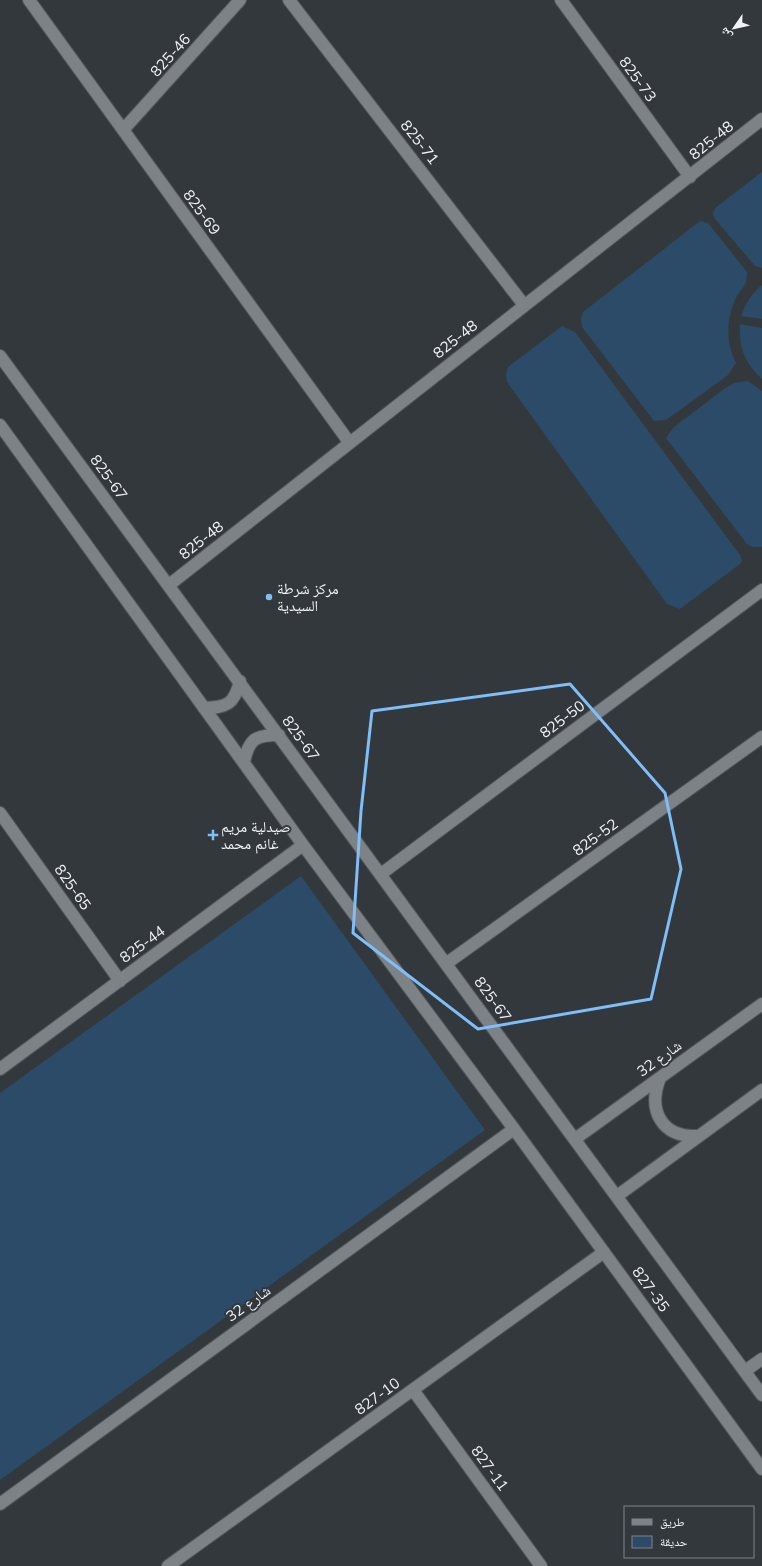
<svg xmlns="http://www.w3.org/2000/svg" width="762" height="1566" font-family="Mulish,'Noto Naskh Arabic',sans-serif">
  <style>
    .green { fill: #2b4b68 }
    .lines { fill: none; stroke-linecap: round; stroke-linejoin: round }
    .minor-casing { stroke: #53565a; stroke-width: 14 }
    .minor { stroke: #7d8287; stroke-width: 12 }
    .marked { fill: none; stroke: #7ebef9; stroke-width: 3; stroke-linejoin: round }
    .poi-dot { fill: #7ebef9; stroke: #33383c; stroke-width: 1.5 }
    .labels { text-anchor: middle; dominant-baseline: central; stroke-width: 4; stroke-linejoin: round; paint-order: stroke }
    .street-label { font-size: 15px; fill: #f1f4f7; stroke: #33383c }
    .poi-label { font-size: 15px; fill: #f1f4f7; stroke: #33383c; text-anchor: start }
  </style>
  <rect width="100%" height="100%" fill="#33383c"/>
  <!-- green -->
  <path class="green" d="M762 172V268L755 266 715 219 713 214 715 208Z
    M700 221 708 223 747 272C747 289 741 287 735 300 726 320 726 343 736 363L728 375 720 381 666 420 654 421 582 327 581 319 583 312Z
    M762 285V319L741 316C746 303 752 293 762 285Z
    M740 324 762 328V379C744 362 739 348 740 324Z
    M562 326 575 332 740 555 742 560 740 564 680 609 667 604 507 382 506 375 508 367Z
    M748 381 762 391V547H752L747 544 666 438 674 427 724 389 734 383Z
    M301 876 485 1130 0 1480V1093Z"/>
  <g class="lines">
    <!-- minor casing -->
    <g class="minor-casing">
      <path id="minor" d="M29 0 349 442
        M289 0 524 305
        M561 0 690 177
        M123 130 240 0
        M0 356 762 1395
        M0 425 303 845 514 1129 762 1469
        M169 585 762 119
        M204 708C227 707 234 705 240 681
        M244 762C249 739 255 735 279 735
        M0 813 120 981
        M381 874 762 590
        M447 963 762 737
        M0 1069 303 845
        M660 1078C647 1111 662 1138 699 1136
        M575 1139 762 1004
        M617 1196 762 1090
        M745 1371 762 1359
        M413 1390 541 1566
        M0 1504 514 1129
        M168 1566 604 1252"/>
    </g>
    <!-- minor -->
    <use href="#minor" class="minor"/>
  </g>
  <!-- marked area -->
  <path class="marked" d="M570 684 665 793 681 869 651 999 478 1029 353 933 361 811 372 711Z"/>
  <!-- markers -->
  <g class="poi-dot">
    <circle cx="269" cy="597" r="4"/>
    <path d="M211 829h4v4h4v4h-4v4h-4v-4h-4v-4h4z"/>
  </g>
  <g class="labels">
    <!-- street labels -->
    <g class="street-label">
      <text transform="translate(170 55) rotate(-48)">825-46</text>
      <text transform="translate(638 79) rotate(54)">825-73</text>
      <text transform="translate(711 140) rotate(-39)">825-48</text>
      <text transform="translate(420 142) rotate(52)">825-71</text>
      <text transform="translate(202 212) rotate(54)">825-69</text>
      <text transform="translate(455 339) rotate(-38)">825-48</text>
      <text transform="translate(109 477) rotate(54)">825-67</text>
      <text transform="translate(201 540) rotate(-38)">825-48</text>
      <text transform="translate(562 719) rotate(-37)">825-50</text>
      <text transform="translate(301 738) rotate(54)">825-67</text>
      <text transform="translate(595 837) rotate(-36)">825-52</text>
      <text transform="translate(73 887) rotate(55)">825-65</text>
      <text transform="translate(142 944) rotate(-36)">825-44</text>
      <text transform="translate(493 999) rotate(54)">825-67</text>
      <text transform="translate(659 1058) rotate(-36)">شارع 32</text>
      <text transform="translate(651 1289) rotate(54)">827-35</text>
      <text transform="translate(248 1303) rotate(-36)">شارع 32</text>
      <text transform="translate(377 1396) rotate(-36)">827-10</text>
      <text transform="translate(490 1468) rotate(54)">827-11</text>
    </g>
    <!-- poi labels -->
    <g class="poi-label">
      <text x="277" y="588">مركز شرطة<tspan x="277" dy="17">السيدية</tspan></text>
      <text x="221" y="826">صيدلية مريم<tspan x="221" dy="17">غانم محمد</tspan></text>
    </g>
  </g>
  <!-- legend -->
  <rect x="624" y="1506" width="130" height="52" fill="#33383c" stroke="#7f8387"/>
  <rect x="632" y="1519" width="20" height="6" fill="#7d8287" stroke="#7f8387"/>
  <text x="660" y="1526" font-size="12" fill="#f1f4f7">طريق</text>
  <rect x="632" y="1536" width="20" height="12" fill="#2b4b68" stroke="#7f8387"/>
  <text x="660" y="1546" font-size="12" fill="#f1f4f7">حديقة</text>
  <!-- north arrow -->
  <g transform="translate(734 28) rotate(236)" stroke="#33383c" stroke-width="3" paint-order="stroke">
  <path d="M0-3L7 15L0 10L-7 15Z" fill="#f1f4f7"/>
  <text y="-6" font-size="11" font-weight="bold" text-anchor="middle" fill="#f1f4f7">ش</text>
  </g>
</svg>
